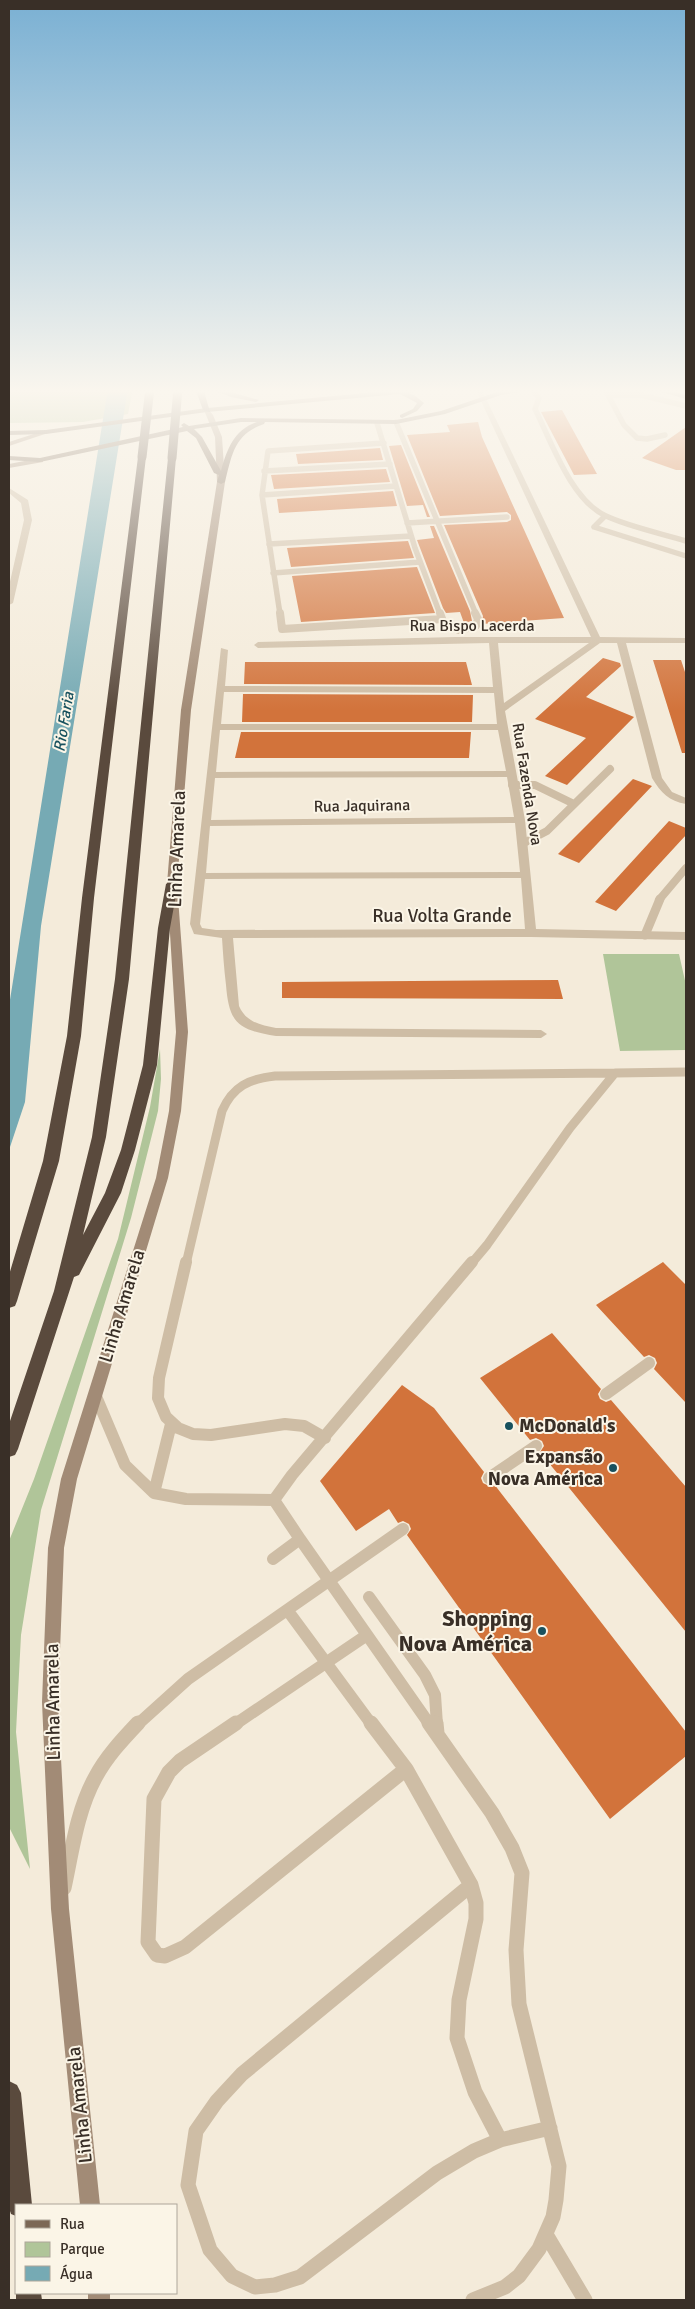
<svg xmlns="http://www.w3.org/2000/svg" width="695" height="2309" font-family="Signika,sans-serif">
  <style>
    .green { fill: #b0c599 }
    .water { fill: #76aab4 }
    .building { fill: #d2733b }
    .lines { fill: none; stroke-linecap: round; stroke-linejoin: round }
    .lane-far4 { stroke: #cebda5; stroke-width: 5.5 }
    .lane-far3 { stroke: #cebda5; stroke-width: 8 }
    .lane-far2 { stroke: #cebda5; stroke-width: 9 }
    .lane-far1 { stroke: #cebda5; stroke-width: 12 }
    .lane { stroke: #cebda5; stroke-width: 15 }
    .street { fill: #cebda5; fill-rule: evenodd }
    .secondary { fill: #a28b76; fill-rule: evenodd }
    .primary { fill: #7c6856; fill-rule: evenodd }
    .highway { fill: #5a4a3d; fill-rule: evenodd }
    .highway-bridge { stroke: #5a4a3d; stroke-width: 9 }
    .poi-dot { fill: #18515e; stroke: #fbf5e7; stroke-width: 2 }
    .labels { text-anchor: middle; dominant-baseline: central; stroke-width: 4; stroke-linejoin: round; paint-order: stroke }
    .far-street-label { font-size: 16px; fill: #392f27; stroke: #fbf5e7 }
    .far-water-label { font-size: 16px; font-style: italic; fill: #18515e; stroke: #fbf5e7 }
    .street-label { font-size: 19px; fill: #392f27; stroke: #fbf5e7 }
    .poi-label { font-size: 19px; font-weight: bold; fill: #392f27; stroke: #fbf5e7; text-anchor: start }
    .near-poi-label { font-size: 22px; font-weight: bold; fill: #392f27; stroke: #fbf5e7; text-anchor: end }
  </style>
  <rect width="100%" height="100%" fill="#f4ebda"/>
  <!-- green -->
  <path class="green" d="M9 388H133L128 414 83 422 9 423Z
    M603 954H679L686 985V1050L620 1051Z
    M160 1049 161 1079 158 1111 131 1218 41 1510 21 1635 16 1732 30 1869 9 1827V1541L34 1479 118 1239 150 1107Z"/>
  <!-- water -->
  <path class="water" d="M108 388H128L41 926 25 1102 9 1150V1006Z"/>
  <!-- building -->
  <path class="building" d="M562 410 597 474 574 475 541 412Z
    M478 422 482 437 564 618 482 624 483 616 444 525 507 522 511 520V515L507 512 440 516 407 435 450 432 447 425Z
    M686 427V470H676L642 458Z
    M401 445 430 517H427L423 505 407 506 389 446Z
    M380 448 383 460 298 464 296 454Z
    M386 469 390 482 274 489 271 475Z
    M393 491 397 506 279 513 277 499Z
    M430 526H434L470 611 472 621 464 623 460 612 446 613 443 608 417 540 434 538Z
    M408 541 414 558 291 567 287 548Z
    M417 567 435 613 301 622 292 576Z
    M603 658 620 663 621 666 586 697 634 717 567 785 545 776 586 738 535 719Z
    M653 660H681L686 675V753H682Z
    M245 662H466L472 685 244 684Z
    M243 694 473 695 472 722H242Z
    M241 732H471L469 758H235Z
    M633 779 652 786 579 863 558 854Z
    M669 821 686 828V835L616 911 595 902Z
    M558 980 563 999 282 998V982Z
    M663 1262 686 1285V1403L654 1369 657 1363 655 1358 649 1355 644 1357 596 1305Z
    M552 1333 601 1389 598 1394 600 1399 606 1402 611 1400 686 1487V1632L540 1452 544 1446 542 1441 536 1438 530 1440 480 1378Z
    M402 1385 434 1408 484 1472 481 1478 483 1483 489 1486 494 1484 686 1732V1756L610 1819 407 1535 411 1529 409 1524 403 1521 398 1523 389 1509 356 1531 320 1481Z"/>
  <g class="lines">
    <!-- lane-far4 -->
    <path class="lane-far4" d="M605 388 608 395H641L686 406
      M532 389 539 398 535 409C551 441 571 500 606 516 627 526 663 534 686 541
      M608 395 624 425 637 438 647 439 665 435
      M396 422 476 614
      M377 423 415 548 440 614
      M264 471 390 464
      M262 495 396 486
      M605 516 594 527 686 556
      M407 523 507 517
      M269 544 411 536
      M273 573 420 562
      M280 614 262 495 268 451 384 443"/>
    <!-- lane-far3 -->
    <path class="lane-far3" d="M280 613 282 629 442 619
      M440 613 444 624 459 630 476 626 478 619 475 613
      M512 785H535L574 804
      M522 844 547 831 610 769
      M659 900 686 868"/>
    <!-- lane-far2 -->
    <path class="lane-far2" d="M645 935 660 899
      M186 1264 222 1111C233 1086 249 1079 275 1076L615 1073
      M471 1264 487 1245 570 1128 615 1073 686 1072"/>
    <!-- lane-far1 -->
    <path class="lane-far1" d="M186 1262 159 1378 158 1398 166 1417 178 1428 193 1434 211 1435 285 1424 304 1426 325 1438
      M95 1394 125 1465 154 1493 186 1499 274 1500
      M606 1394 649 1363
      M489 1478 536 1446
      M154 1493 171 1424
      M274 1500 292 1475 472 1262
      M274 1500 300 1539
      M273 1559 300 1539 430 1725
      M369 1597 425 1675 435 1695 437 1725
      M288 1611 372 1725
      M137 1725 188 1679 403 1529
      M234 1725 367 1635"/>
    <!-- lane -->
    <path class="lane" d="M236 1723 180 1761 169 1772 154 1799 148 1942 157 1955 165 1956 185 1947 406 1769
      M371 1723 406 1769 471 1885 476 1903V1919L459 2000 457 2038 475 2092 500 2140
      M429 1723 492 1813 512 1848 522 1873 516 1950 519 2004 559 2166 556 2200 553 2217 539 2249 519 2276 505 2287 473 2300
      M436 1723 437 1733
      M471 1885 242 2074 217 2101 196 2131 188 2185 210 2250 232 2276 255 2287 275 2285 300 2277 437 2173 474 2151 500 2140 550 2128
      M64 1888C72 1851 77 1811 95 1778 106 1757 122 1740 138 1723
      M547 2236 585 2300"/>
    <!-- street -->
    <path class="street" d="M475 388H481L600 637 686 638V643H626L662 778 672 792 686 798V804C669 801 661 793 652 778L617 643H600L505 711 525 820 536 929 686 932V940L531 937 233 938 239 1006C246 1022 260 1025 276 1028L541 1030 547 1034 541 1038 276 1036C238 1030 229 1023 226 985 224 969 223 953 222 938L194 934 190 924 221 648 228 650 225 686 493 687 489 643 258 648 254 645 258 642 455 637H591ZM498 643H589L504 703ZM224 692 494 693 497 724H221ZM220 730H498L506 771 216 772ZM507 777 514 817 211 820 215 778ZM515 823 520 872 206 873 210 826ZM521 878 525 929 216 930 202 928 200 924 205 879Z
      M9 488 28 500 32 520 13 603 9 605V586L24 520 21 503 9 493Z"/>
    <!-- secondary -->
    <path class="secondary" d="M207 408 213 415 222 437 225 482 191 710 177 884 188 1032 181 1111 168 1178 77 1479 64 1548 58 1702 69 1909 100 2205H80L51 1909 42 1702 48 1548 61 1479 156 1178 169 1111 176 1032 167 884 181 710 217 482 215 437 204 410Z
      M46 430 49 432 48 433 9 446V442Z
      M40 458H43V462L9 468V464Z
      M88 2293H110V2300H88Z"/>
    <!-- primary -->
    <path class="primary" d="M208 388H217L259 400 256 402 231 397Z
      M419 388H442L407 393 414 395 424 403 417 411 402 418 400 417V415L413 409 417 403 400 394 207 412 46 434 9 435V431L46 430 207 408Z
      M525 388H543L501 395 445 414 396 424 265 422 264 424C234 434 232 455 225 482L221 484 217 482 219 475 214 473 196 438 187 431 40 462 9 460V456L40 458 183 427 181 425 184 423 189 426 241 418 396 420 441 411 500 391ZM241 422H257C234 430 227 449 221 471L202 437 194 429Z
      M647 388H658L686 395V399Z"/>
    <!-- highway -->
    <path class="highway" d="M195 388H203L210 412 203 410Z
      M142 454 146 457 94 898 81 1036 59 1161 17 1301 15 1306 9 1308V1275L43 1161 67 1036 82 898 138 457Z
      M172 455 176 458 129 979 106 1137 83 1235 105 1193 121 1150 143 1065 158 928 166 884 172 880 178 884 170 928 157 1065 135 1150 121 1193 79 1275 74 1277 18 1449 15 1455 9 1457V1424L54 1291 92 1137 115 979 168 458Z
      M9 2081 17 2085 21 2093 32 2205H16V2216L11 2214 9 2208Z
      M16 2290V2293H41L42 2300H16Z"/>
    <!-- highway-bridge -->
    <path class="highway-bridge" d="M142 457 150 388
      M172 458 178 388"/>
  </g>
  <!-- sky -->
  <linearGradient id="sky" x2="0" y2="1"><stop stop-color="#7ab0d3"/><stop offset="0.55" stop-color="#faf6ee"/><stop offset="1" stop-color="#faf6ee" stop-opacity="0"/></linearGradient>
  <rect width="695" height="711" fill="url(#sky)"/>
  <!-- markers -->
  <g class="poi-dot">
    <circle cx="509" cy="1426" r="5"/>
    <circle cx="613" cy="1468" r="5"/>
    <circle cx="542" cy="1631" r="5"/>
  </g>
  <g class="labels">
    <!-- far-street labels -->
    <g class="far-street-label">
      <text x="472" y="626">Rua Bispo Lacerda</text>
      <text transform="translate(527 784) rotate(81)">Rua Fazenda Nova</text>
      <text transform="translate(362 806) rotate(-1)">Rua Jaquirana</text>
    </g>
    <!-- far-water labels -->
    <g class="far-water-label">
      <text transform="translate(64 722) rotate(-81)">Rio Faria</text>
    </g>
    <!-- street labels -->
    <g class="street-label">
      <text transform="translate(177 849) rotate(-88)">Linha Amarela</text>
      <text x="442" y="916">Rua Volta Grande</text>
      <text transform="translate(122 1306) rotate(-73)">Linha Amarela</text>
      <text transform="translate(53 1702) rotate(-91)">Linha Amarela</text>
      <text transform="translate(80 2105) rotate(-96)">Linha Amarela</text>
    </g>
    <!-- poi labels -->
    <g class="poi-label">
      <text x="519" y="1426">McDonald's</text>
      <text x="603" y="1457" text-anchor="end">Expansão<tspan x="603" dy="22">Nova América</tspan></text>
    </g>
    <!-- near-poi labels -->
    <g class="near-poi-label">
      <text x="532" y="1618">Shopping<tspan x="532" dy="25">Nova América</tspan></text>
    </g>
  </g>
  <!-- border -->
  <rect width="695" height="2309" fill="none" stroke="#392f27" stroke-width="20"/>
  <!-- legend -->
  <rect x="15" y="2204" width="162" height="90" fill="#fbf5e7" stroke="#ada69a"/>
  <rect x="25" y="2220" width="25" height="8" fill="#7c6856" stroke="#ada69a"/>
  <text x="60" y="2229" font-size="15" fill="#392f27">Rua</text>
  <rect x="25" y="2242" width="25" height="15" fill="#b0c599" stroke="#ada69a"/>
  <text x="60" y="2254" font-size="15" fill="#392f27">Parque</text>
  <rect x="25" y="2266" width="25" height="15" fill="#76aab4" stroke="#ada69a"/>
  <text x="60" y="2279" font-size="15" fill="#392f27">Água</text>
</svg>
